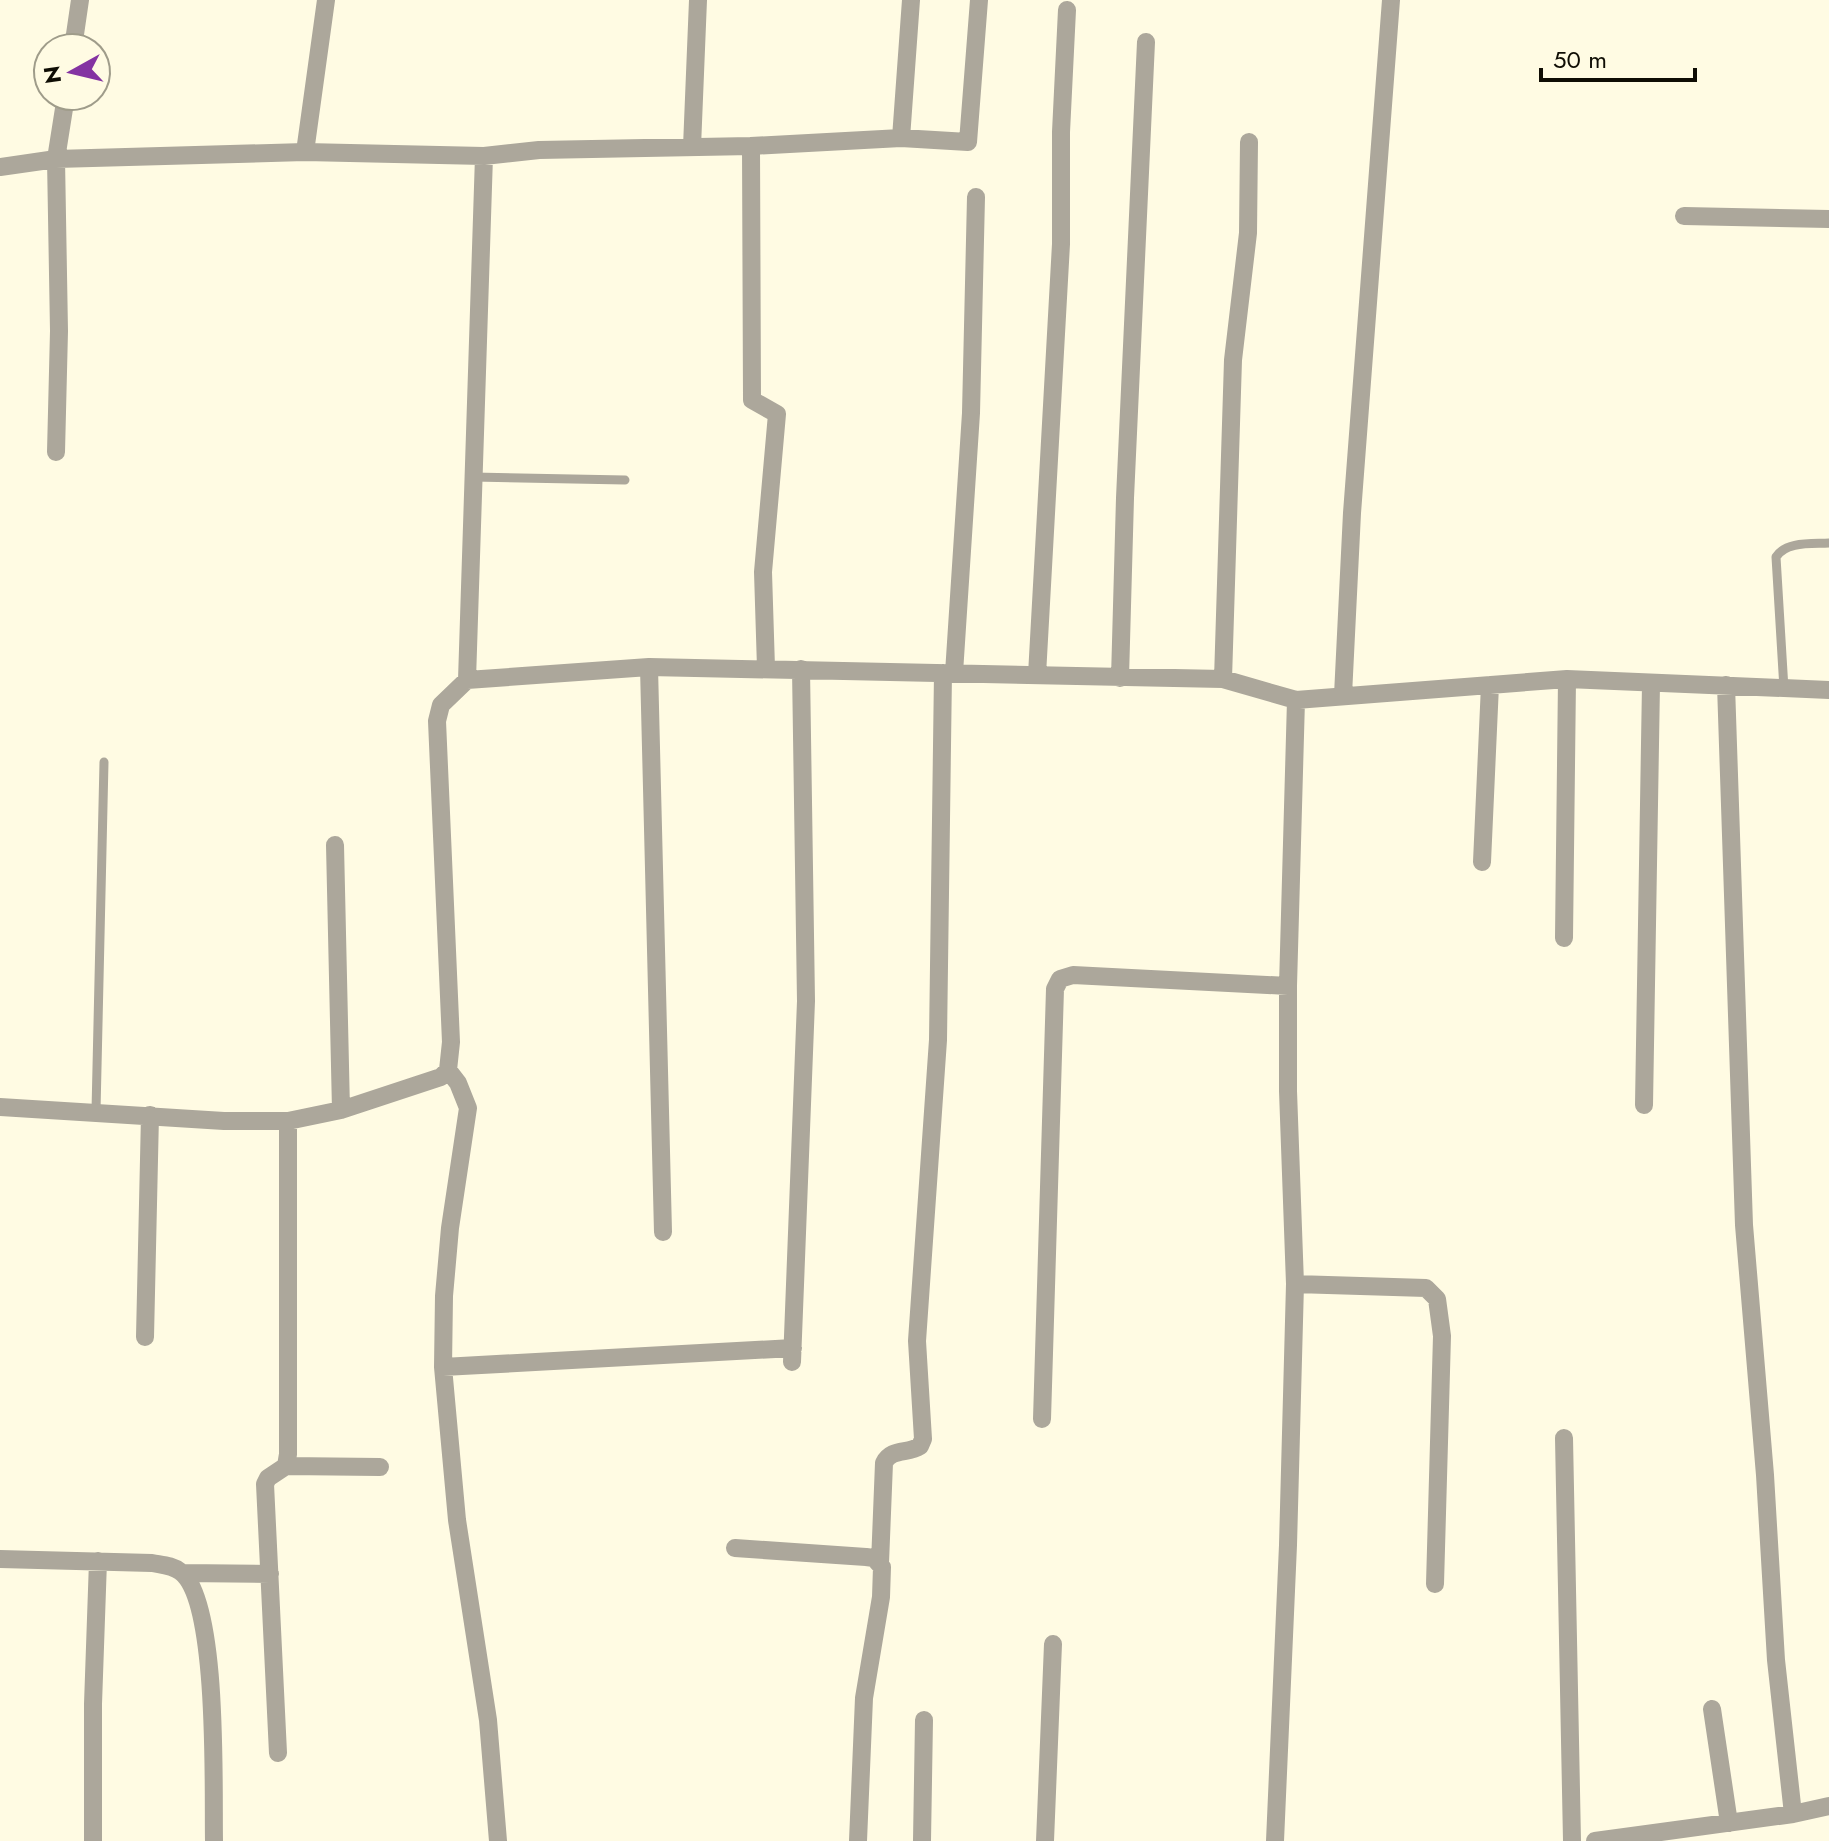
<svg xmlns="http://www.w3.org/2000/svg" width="1829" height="1841" font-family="Jost,sans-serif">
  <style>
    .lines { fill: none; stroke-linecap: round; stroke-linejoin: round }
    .service { stroke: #aca79b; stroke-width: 9 }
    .minor { stroke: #aca79b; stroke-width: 18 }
  </style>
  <rect width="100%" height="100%" fill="#fffbe3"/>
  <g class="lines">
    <!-- service -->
    <path class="service" d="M473 477 625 480
      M1784 689 1776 557C1786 541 1812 544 1829 543
      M96 1111 104 762"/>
    <!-- minor -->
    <path class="minor" d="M73 48 80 0
      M901 138 911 0
      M692 147 698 0
      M305 152 326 0
      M0 167 56 159 305 152 484 156 539 150 751 146
      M1684 216 1829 219
      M56 452 59 331 56 159 66 96
      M649 667 663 1232
      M766 668 763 572 777 414 752 400 751 146 901 138 968 142 979 0
      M954 673 971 413 976 197
      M1037 675 1061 244V132L1067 10
      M1120 678 1125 498 1146 42
      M1223 679 1233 360 1248 233 1249 142
      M467 680 484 156
      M1726 685 1744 1225 1765 1475 1776 1660 1793 1814
      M1343 695 1352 513 1391 0
      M1296 700 1567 679 1829 690
      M335 845 341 1110
      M1482 862 1490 685
      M1564 938 1567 679
      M448 1070 458 1083 468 1108 450 1228 444 1296 443 1367 457 1520 488 1720 498 1841
      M1644 1105 1651 684
      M0 1107 224 1121H288L341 1110 441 1077 448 1070 451 1042 437 721 441 705 467 680 649 667 1223 679 1296 700 1288 986V1091L1295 1284 1288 1545 1275 1841
      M1295 1284 1426 1288 1437 1299 1442 1336 1435 1584
      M145 1337 150 1115
      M792 1362 806 1001 801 669
      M443 1367 793 1348
      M1042 1419 1055 989 1060 979 1073 975 1288 986
      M1564 1438 1572 1841
      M286 1466 380 1467
      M735 1548 866 1557 874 1558 882 1567 881 1597 864 1698 858 1841
      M0 1559 152 1563C162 1565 172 1565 181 1572 219 1602 213 1789 214 1841
      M880 1563 884 1463C891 1448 908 1454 920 1446L923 1439 917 1341 938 1040 943 673
      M182 1573 270 1574
      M1712 1709 1729 1823
      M278 1753 265 1484 268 1478 286 1466 288 1454V1121
      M93 1841V1704L98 1561
      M922 1841 924 1720
      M1045 1841 1053 1644
      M1595 1841 1793 1814 1829 1806"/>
  </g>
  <!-- north arrow -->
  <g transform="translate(72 72) rotate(262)"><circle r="38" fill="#fffbe3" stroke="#9f9c8a" stroke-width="2"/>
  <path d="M0-6L14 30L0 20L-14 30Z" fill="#8433a2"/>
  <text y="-12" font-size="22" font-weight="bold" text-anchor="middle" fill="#0f0d04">N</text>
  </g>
  <!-- scale -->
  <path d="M1541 68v12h154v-12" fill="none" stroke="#0f0d04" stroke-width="4"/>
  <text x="1553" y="68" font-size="24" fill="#0f0d04" stroke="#fffbe3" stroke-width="6" paint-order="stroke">50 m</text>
</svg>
